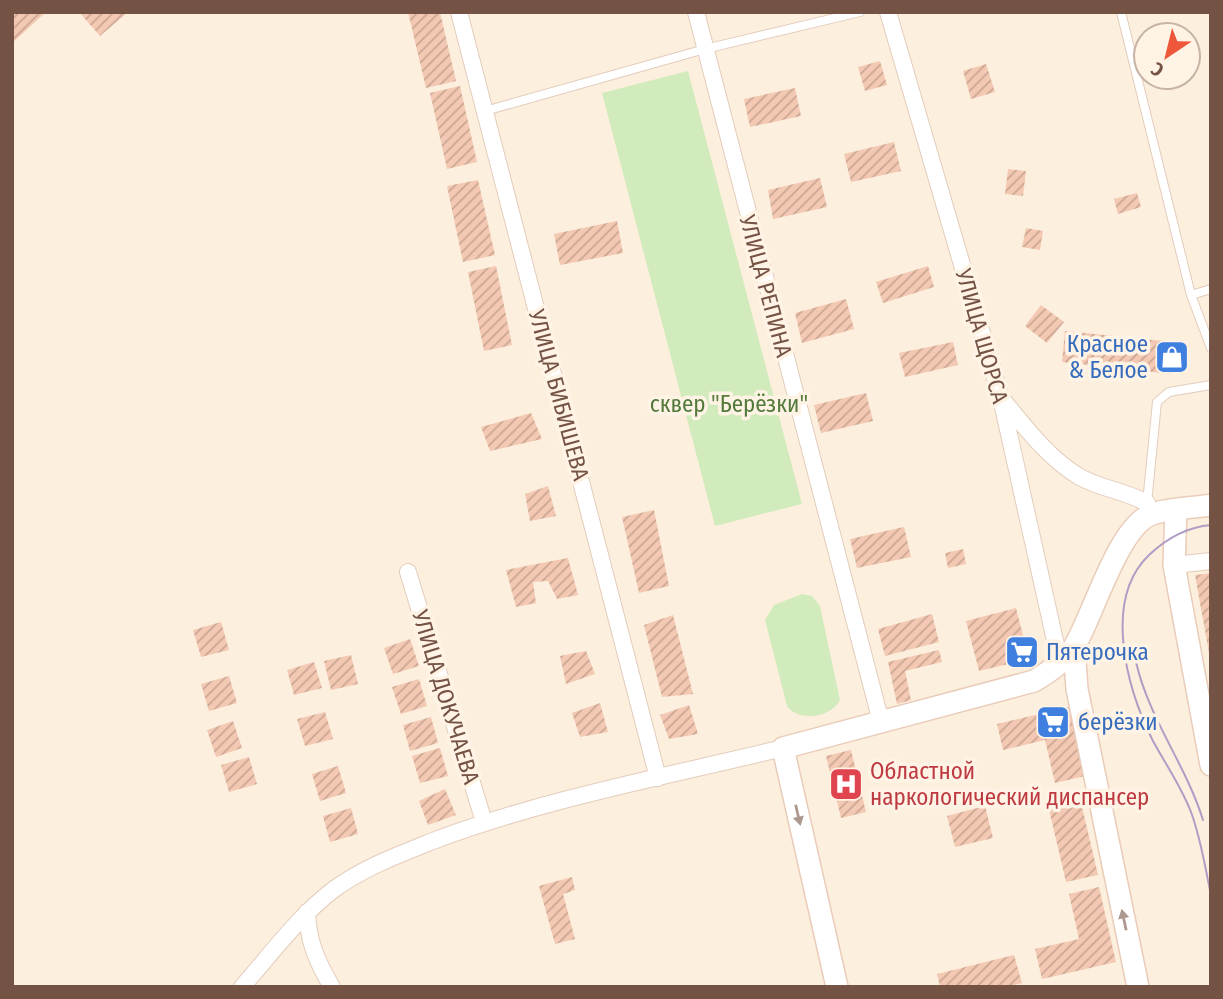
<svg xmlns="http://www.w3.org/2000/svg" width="1223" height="999" font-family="'Fira Sans Condensed',sans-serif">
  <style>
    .green { fill: #d2ebbc }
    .building { fill: url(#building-hatch) }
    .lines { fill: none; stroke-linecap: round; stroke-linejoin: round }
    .lane-casing { stroke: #e3ccbc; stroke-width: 10 }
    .street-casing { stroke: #e3ccbc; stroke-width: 18 }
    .secondary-casing { stroke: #e9ccb9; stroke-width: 24 }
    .lane { stroke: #fff; stroke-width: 8 }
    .street { stroke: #fff; stroke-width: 16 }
    .secondary { stroke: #fff; stroke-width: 21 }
    .tram { stroke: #b09dc6; stroke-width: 2 }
    .oneway { fill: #ac988f }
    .labels { text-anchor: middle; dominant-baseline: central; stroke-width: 7; stroke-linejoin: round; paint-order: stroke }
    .street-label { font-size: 23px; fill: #745345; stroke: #fff3e5 }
    .shop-label { font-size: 23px; fill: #366cbe; stroke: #fff3e5; text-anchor: start }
    .park-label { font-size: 23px; fill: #537a3c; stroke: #fff3e5 }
    .health-label { font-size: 23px; fill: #be3a42; stroke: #fff3e5; text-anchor: start }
  </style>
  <defs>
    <pattern id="building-hatch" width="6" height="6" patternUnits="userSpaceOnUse" patternTransform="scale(1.75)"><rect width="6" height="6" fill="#f4c9b3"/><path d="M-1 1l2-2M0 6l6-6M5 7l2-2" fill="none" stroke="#caa693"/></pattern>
  </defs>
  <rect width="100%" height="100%" fill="#fdefdd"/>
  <!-- green -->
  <path class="green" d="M688 71 802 504 715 526 602 93Z
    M802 594 812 596 820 606 840 700C832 718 798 722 787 706L765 620 774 605Z"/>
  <!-- building -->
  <path class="building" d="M46 12 12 43V13Z
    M79 12H128L100 36Z
    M408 12H440L456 81 426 88Z
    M880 61 887 85 865 91 858 67Z
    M986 64 995 92 971 99 963 71Z
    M460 86 477 162 447 169 430 93Z
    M795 88 801 116 750 127 744 99Z
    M894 142 901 171 851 182 844 154Z
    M1008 169 1026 171 1023 196 1005 194Z
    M820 178 827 207 773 219 768 190Z
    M478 180 495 255 463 262 447 186Z
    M1137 193 1141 207 1118 214 1114 199Z
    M617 221 623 253 560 265 554 234Z
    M1026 228 1043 231 1040 250 1022 247Z
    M496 266 512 345 484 351 468 272Z
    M928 266 934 287 883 303 876 282Z
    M846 299 854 329 802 343 795 313Z
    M1041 305 1064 322 1047 343 1025 326Z
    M1065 331 1173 342 1171 374 1062 362Z
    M953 342 958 365 905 377 899 353Z
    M866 393 873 421 821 433 814 405Z
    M531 413 542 439 490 451 481 427Z
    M548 486 556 516 530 521 525 494Z
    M654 510 669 586 639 593 622 517Z
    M904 527 911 557 857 568 850 539Z
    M963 549 966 564 948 568 945 553Z
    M568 558 578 595 557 599 548 581 533 582 536 603 516 607 506 570Z
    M1211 573V653H1209L1195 575Z
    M1016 608 1029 659 979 671 966 621Z
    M932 614 939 642 885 656 878 629Z
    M673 615 693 694 662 697 644 625Z
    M221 622 229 650 201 657 193 630Z
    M410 639 419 666 393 674 384 648Z
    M939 650 942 662 905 671 911 700 897 704 888 662Z
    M586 651 595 674 566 684 560 656Z
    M351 655 358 684 331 690 324 661Z
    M314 662 322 688 294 695 287 670Z
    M229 676 237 703 209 711 201 684Z
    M419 679 427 706 401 714 392 687Z
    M600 703 608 732 580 737 572 713Z
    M689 705 698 734 669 739 660 715Z
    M1069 707 1085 776 1055 783 1045 740 1003 750 997 724Z
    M325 712 333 739 305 746 297 719Z
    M431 717 438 743 410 751 403 725Z
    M233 721 242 748 216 757 207 730Z
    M440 748 448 776 420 783 412 756Z
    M851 750 866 812 841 818 826 756Z
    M249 757 257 784 229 792 221 765Z
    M338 766 346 793 320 801 312 774Z
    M445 789 456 815 428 825 419 801Z
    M1080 798 1098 875 1066 882 1048 805Z
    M985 806 993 838 955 847 947 816Z
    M351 808 358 834 330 842 323 816Z
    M572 877 575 890 563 894 575 939 555 944 539 886Z
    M1099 887 1116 962 1042 979 1035 949 1079 939 1069 894Z
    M1014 955 1022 983 1007 987H940L937 974Z"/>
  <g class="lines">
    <!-- lane casing -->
    <g class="lane-casing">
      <path id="lane" d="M1121 12 1191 295 1211 348
        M485 111 705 49 860 12
        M1191 295 1211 289
        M1147 503 1157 402 1169 392 1211 385"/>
    </g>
    <!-- street casing -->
    <g class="street-casing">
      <path id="street" d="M459 12 658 778
        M696 12 881 722
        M888 12 1001 398 1060 663
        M1002 399C1025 427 1049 459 1080 477 1101 489 1126 491 1147 503L1151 515
        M1174 565 1211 561
        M408 572 484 822
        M307 912C308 941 317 962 332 987
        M242 987C271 954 298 917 333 890 364 867 403 853 438 839 549 798 668 776 783 748"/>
    </g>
    <!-- secondary casing -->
    <g class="secondary-casing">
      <path id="secondary" d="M1176 510 1174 565 1211 765
        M1074 647 1077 689 1138 987
        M837 987 783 748 1034 681C1049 672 1064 662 1074 647 1093 616 1118 526 1152 514 1170 508 1192 508 1211 505"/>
    </g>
    <!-- lane -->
    <use href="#lane" class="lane"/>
    <!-- street -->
    <use href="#street" class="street"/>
    <!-- secondary -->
    <use href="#secondary" class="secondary"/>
    <!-- tram -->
    <path class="tram" d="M1211 525C1187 527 1166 539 1149 555 1102 600 1127 689 1153 741 1166 765 1181 786 1191 812 1201 839 1205 867 1211 895
      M1136 662C1149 719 1186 765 1203 820"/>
  </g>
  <!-- one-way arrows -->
  <defs><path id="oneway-solid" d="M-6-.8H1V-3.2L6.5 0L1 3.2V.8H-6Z" transform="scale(1.75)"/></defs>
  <g class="oneway">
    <use href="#oneway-solid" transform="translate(798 815) rotate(77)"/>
    <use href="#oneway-solid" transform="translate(1124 920) rotate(-102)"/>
  </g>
  <!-- icons -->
  <defs>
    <g id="shop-square" transform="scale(1.75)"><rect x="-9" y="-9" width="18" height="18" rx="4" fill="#3f7fe0" stroke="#fff3e5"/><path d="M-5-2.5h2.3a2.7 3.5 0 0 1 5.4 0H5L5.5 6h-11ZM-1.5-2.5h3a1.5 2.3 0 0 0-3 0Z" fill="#fff"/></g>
    <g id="supermarket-square" transform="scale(1.75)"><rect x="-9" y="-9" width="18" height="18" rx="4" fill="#3f7fe0" stroke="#fff3e5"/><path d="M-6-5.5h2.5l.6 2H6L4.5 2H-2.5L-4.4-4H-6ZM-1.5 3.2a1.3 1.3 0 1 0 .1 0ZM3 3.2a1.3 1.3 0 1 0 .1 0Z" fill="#fff"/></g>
    <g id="hospital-square" transform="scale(1.75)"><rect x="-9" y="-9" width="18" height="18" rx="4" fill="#e0444e" stroke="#fff3e5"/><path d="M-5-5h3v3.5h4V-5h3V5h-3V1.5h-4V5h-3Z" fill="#fff"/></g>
  </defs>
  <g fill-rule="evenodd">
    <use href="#shop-square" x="1172" y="357"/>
    <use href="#supermarket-square" x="1022" y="652"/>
    <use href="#supermarket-square" x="1053" y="722"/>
    <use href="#hospital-square" x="846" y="784"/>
  </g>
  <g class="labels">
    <!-- street labels -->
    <g class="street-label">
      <text transform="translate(766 286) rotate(75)">УЛИЦА РЕПИНА</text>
      <text transform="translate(982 336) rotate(74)">УЛИЦА ЩОРСА</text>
      <text transform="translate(559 395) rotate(75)">УЛИЦА БИБИШЕВА</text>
      <text transform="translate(446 697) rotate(73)">УЛИЦА ДОКУЧАЕВА</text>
    </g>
    <!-- shop labels -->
    <g class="shop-label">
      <text x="1148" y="344" text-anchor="end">Красное<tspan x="1148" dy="26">&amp; Белое</tspan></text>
      <text x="1046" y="652">Пятерочка</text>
      <text x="1078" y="722">берёзки</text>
    </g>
    <!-- park labels -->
    <g class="park-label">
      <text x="729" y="404">сквер "Берёзки"</text>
    </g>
    <!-- health labels -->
    <g class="health-label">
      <text x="870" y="771">Областной<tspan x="870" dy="26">наркологический диспансер</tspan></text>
    </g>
  </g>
  <!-- border -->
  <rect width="1223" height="999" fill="none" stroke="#745345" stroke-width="28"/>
  <!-- north arrow -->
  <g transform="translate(1167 56) rotate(215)"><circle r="33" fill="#fff3e5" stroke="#c7b3a5" stroke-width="2"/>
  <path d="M0-5L12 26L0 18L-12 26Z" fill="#ef573a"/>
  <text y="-10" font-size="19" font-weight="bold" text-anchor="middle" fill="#745345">С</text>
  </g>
</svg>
